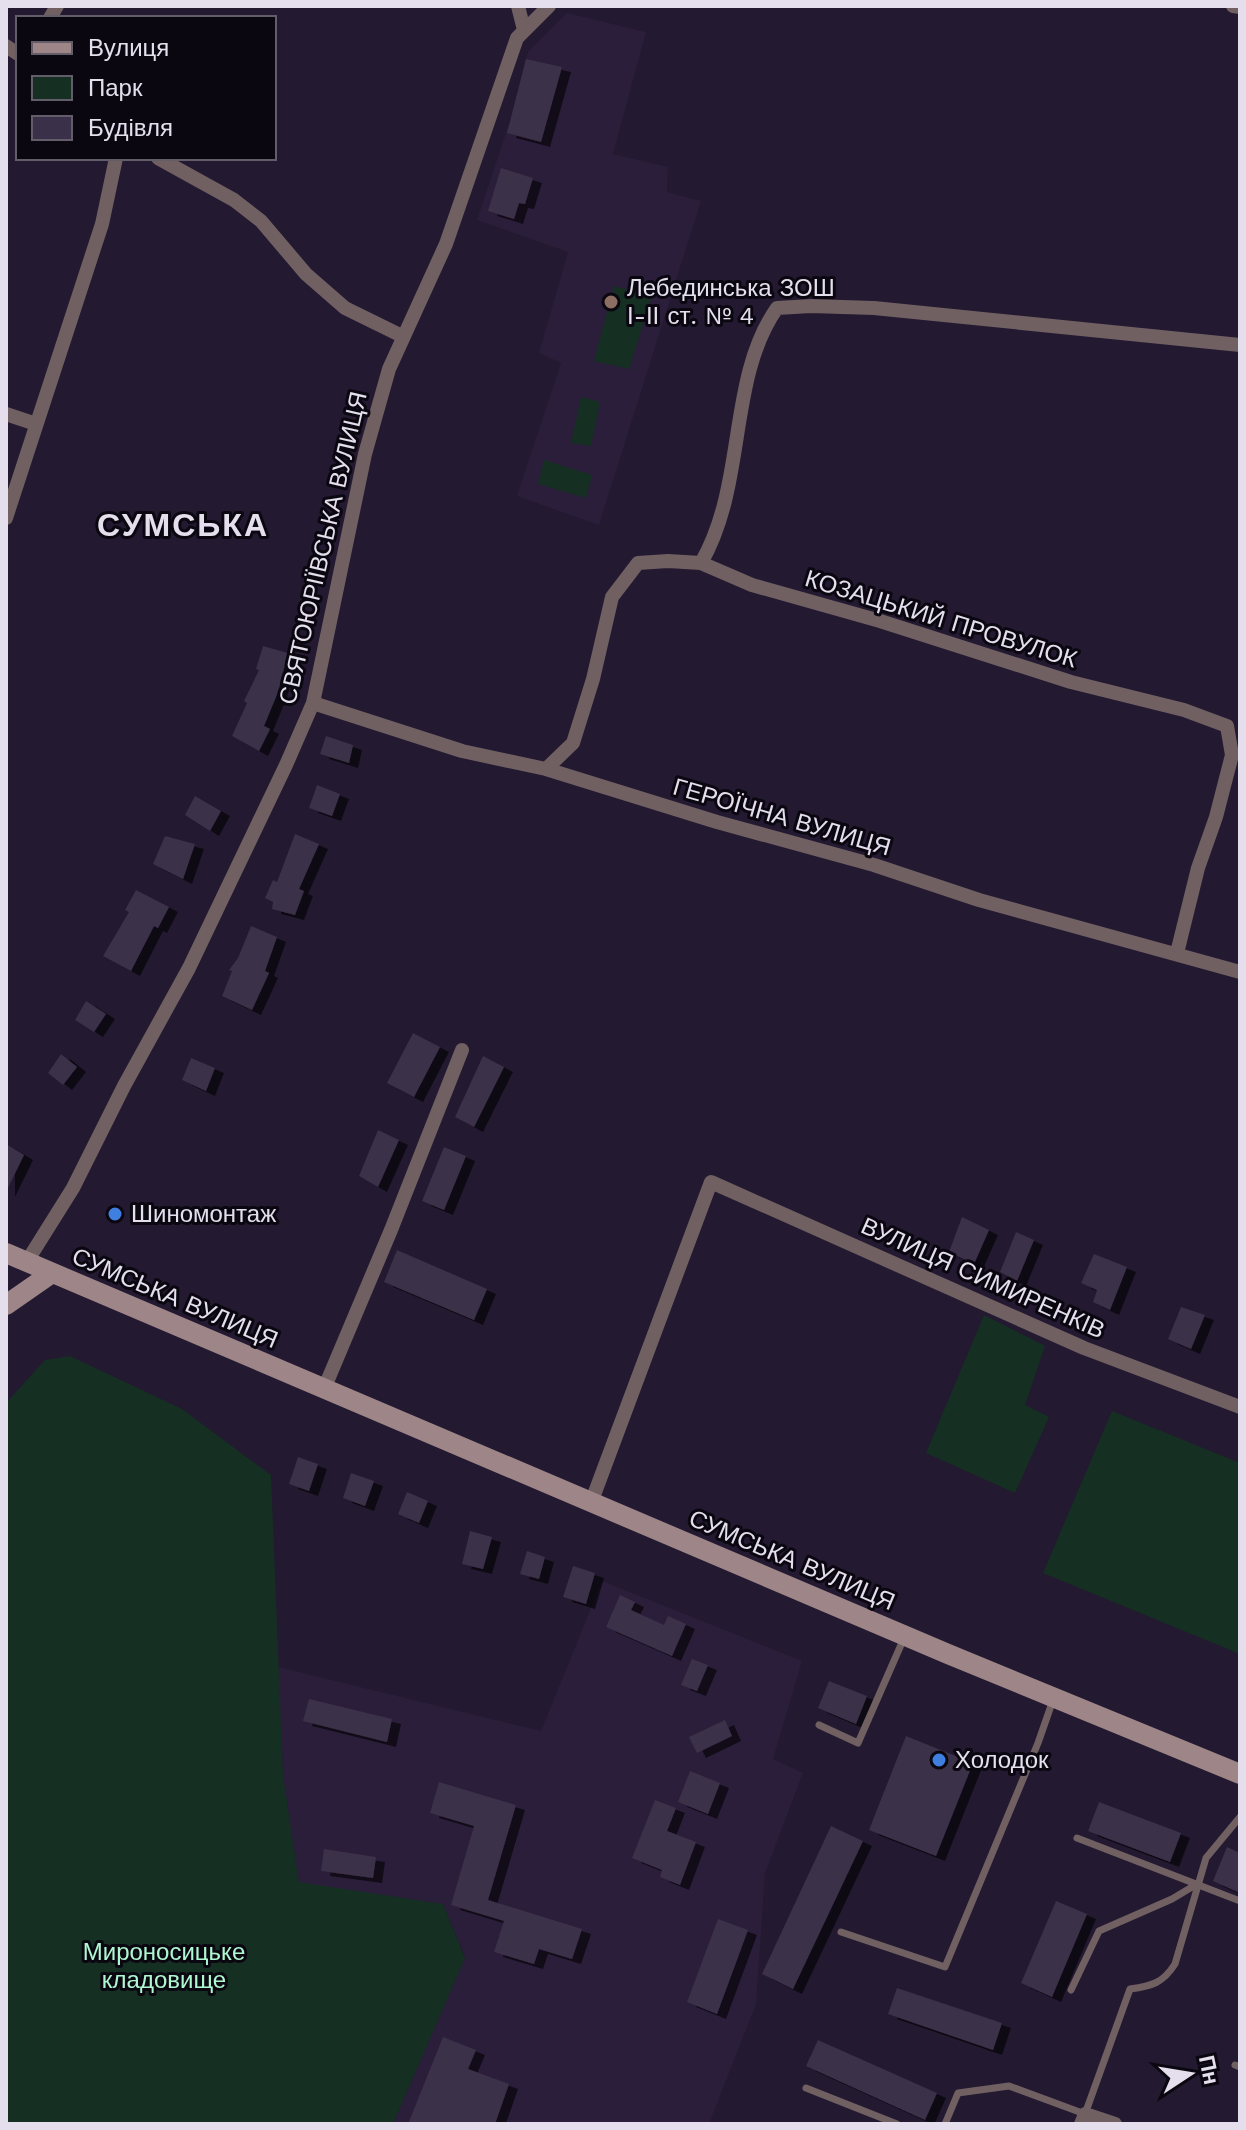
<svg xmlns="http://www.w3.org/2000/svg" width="1246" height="2130" font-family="'Work Sans',sans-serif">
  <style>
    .built { fill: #2b1e3b }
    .green { fill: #162f23 }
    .building { fill: #3b3049; filter: url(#shadow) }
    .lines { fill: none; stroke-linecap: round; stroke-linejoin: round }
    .service { stroke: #706062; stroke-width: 7 }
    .minor { stroke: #706062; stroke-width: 14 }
    .secondary { stroke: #9e8688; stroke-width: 20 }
    .education-dot { fill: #8d6e63; stroke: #0b0710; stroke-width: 3 }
    .shop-dot { fill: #3f7fe0; stroke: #0b0710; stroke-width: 3 }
    .labels { text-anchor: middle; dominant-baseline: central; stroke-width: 6; stroke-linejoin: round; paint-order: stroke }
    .poi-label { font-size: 24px; fill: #e4deed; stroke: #0b0710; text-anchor: start }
    .street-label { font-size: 24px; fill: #e4deed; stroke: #0b0710 }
    .park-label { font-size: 24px; fill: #aef7d1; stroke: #0b0710 }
    .district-label { font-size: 32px; font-weight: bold; letter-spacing: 2px; fill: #e4deed; stroke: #0b0710 }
  </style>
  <defs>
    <filter id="shadow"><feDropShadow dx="9" dy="5" stdDeviation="0" flood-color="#0009"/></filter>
  </defs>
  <rect width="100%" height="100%" fill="#231930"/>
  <!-- built -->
  <path class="built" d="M567 13 646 32 613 154 668 167 667 192 701 201 599 525 517 496 561 363 539 353 568 252 477 220 510 121 528 52Z
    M602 1581 802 1661 773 1759 803 1773 765 1873 756 2004 709 2124H393L465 1957 443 1904 299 1883 283 1775 278 1667 541 1731Z"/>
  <!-- green -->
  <path class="green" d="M614 286 652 296 629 369 594 361Z
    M581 397 600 402 591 446 571 443Z
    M544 460 592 475 586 498 538 484Z
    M984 1315 1045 1346 1025 1405 1049 1417 1015 1493 926 1453Z
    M70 1356 182 1409 271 1475 283 1775 299 1882 443 1904 465 1958 393 2124H6V1403L45 1360Z
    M1112 1411 1240 1463V1654L1043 1573Z"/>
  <!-- building -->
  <path class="building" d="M526 59 562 67 541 142 507 133Z
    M501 168 533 178 525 204 519 203 514 219 488 211Z
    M263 646 288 653 278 692 264 726 270 729 259 751 232 736 247 703 244 701 259 670 256 669Z
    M326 736 353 745 349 763 320 754Z
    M317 785 340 794 332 816 309 808Z
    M195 796 221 811 210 831 185 815Z
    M295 834 319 844 299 889 304 891 295 915 272 909 273 902 265 898 273 880 277 882Z
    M165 836 195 844 183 879 153 864Z
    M136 890 169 907 158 928 154 926 131 971 103 956 129 912 125 910Z
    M251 926 277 937 265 971 269 973 252 1010 222 996 232 971 229 970 238 958Z
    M86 1001 106 1014 94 1032 75 1020Z
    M413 1033 440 1047 414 1097 387 1083Z
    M61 1054 77 1067 63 1085 48 1073Z
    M483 1056 504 1067 474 1127 455 1117Z
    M191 1058 215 1068 206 1091 182 1080Z
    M378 1130 399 1140 378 1187 359 1176Z
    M6 1144 24 1155 6 1192Z
    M444 1147 466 1156 444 1210 422 1201Z
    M962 1217 989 1230 974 1264 949 1252Z
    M1016 1232 1034 1240 1017 1281 1000 1272Z
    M397 1250 487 1289 474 1320 384 1282Z
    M1094 1254 1127 1267 1110 1310 1093 1302 1097 1290 1081 1283Z
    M1181 1307 1205 1315 1191 1349 1168 1339Z
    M298 1457 318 1464 309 1491 289 1484Z
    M351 1473 374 1481 365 1506 343 1498Z
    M407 1492 428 1501 419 1523 398 1514Z
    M470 1531 492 1537 483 1569 462 1564Z
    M527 1551 545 1557 539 1579 520 1574Z
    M573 1566 595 1573 586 1604 563 1597Z
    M620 1595 635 1602 631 1610 664 1625 668 1616 686 1624 672 1656 606 1627Z
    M692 1659 708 1665 697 1691 681 1685Z
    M829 1681 867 1696 856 1724 818 1708Z
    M309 1699 392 1719 387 1742 303 1721Z
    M725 1720 732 1736 697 1753 689 1737Z
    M906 1736 973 1763 936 1856 869 1830Z
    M690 1771 720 1783 708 1814 678 1802Z
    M439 1782 516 1805 488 1900 582 1929 572 1959 539 1949 534 1964 494 1952 504 1921 451 1905 474 1826 430 1813Z
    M655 1800 676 1808 667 1831 696 1842 680 1885 660 1877 662 1870 632 1858Z
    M1099 1802 1181 1833 1170 1862 1088 1831Z
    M831 1826 863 1841 793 1989 762 1974Z
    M1227 1847 1240 1853V1893L1213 1881Z
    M324 1849 376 1857 373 1878 321 1871Z
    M1056 1901 1087 1914 1052 1997 1021 1983Z
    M718 1919 748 1930 717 2014 687 2002Z
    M897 1988 1002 2023 993 2050 888 2014Z
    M443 2037 476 2050 468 2069 509 2084 495 2124H408Z
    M818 2040 937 2093 925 2120 806 2066Z"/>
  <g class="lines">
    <!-- service -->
    <path class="service" d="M819 1725 858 1743 904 1638
      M1077 1838 1240 1901
      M841 1932 945 1967 1038 1743 1053 1700
      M1071 1990 1099 1931 1172 1899 1197 1884
      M1235 2065 1240 2067
      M806 2088 897 2124
      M945 2124 958 2093 1009 2086 1085 2114 1130 1989C1152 1986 1163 1983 1175 1964L1206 1858 1240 1817"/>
    <!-- minor -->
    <path class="minor" d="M518 6 524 30
      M1233 6 1240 7
      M50 18 57 6
      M6 46 18 54
      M158 158 234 200 261 221 306 274 345 308 402 336
      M6 414 36 424
      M6 518 102 224 116 158
      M701 563C747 484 727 379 777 308L811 306 874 308 1240 345
      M313 703 462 751 546 769 717 822 874 865 979 900 1240 972
      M546 769 573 743 593 679 612 597 638 563 668 561 701 563 752 585 880 621 1071 682 1184 710 1227 726 1232 755 1216 817 1198 868 1177 953
      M26 1263 73 1188 124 1086 189 968 286 765 313 703 365 454 389 369 446 244 517 38 549 6
      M324 1389 391 1230 462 1050
      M591 1503 711 1182 1084 1348 1240 1407
      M1081 2124 1085 2114 1115 2124"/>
    <!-- secondary -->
    <path class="secondary" d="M6 1253 948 1654 1240 1774
      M6 1305 52 1273"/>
  </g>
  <!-- markers -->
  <circle class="education-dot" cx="611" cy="302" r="8"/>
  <g class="shop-dot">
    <circle cx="115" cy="1214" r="8"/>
    <circle cx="939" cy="1760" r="8"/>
  </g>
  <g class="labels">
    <!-- poi labels -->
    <g class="poi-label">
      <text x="627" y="288">Лебединська ЗОШ<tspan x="627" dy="28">І-ІІ ст. № 4</tspan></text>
      <text x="131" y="1214">Шиномонтаж</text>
      <text x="955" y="1760">Холодок</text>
    </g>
    <!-- street labels -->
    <g class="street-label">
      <text transform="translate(323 548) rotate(-77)">СВЯТОЮРІЇВСЬКА ВУЛИЦЯ</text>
      <text transform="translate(941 619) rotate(17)">КОЗАЦЬКИЙ ПРОВУЛОК</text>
      <text transform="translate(782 817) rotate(16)">ГЕРОЇЧНА ВУЛИЦЯ</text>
      <text transform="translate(983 1278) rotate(24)">ВУЛИЦЯ СИМИРЕНКІВ</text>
      <text transform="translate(175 1298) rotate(23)">СУМСЬКА ВУЛИЦЯ</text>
      <text transform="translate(792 1560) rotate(23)">СУМСЬКА ВУЛИЦЯ</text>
    </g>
    <!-- park labels -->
    <g class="park-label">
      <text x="164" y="1952">Мироносицьке<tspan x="164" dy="28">кладовище</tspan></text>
    </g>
    <!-- district labels -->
    <g class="district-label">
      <text x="183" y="525">СУМСЬКА</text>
    </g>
  </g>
  <!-- border -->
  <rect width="1246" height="2130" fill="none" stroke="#e4deed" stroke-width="16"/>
  <!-- legend -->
  <rect x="16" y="16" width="260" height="144" fill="#0b0710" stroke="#625d68" stroke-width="2"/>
  <rect x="32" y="42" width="40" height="12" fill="#9e8688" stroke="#625d68" stroke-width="2"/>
  <text x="88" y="56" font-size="24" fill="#e4deed">Вулиця</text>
  <rect x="32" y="76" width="40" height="24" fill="#162f23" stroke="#625d68" stroke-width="2"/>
  <text x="88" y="96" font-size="24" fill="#e4deed">Парк</text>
  <rect x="32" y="116" width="40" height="24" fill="#3b3049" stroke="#625d68" stroke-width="2"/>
  <text x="88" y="136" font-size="24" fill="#e4deed">Будівля</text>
  <!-- north arrow -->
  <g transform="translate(1190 2074) rotate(78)" stroke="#0b0710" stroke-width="6" paint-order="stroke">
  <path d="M0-6L14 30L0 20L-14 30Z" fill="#e4deed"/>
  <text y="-12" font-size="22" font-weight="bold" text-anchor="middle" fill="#e4deed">Пн</text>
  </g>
</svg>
